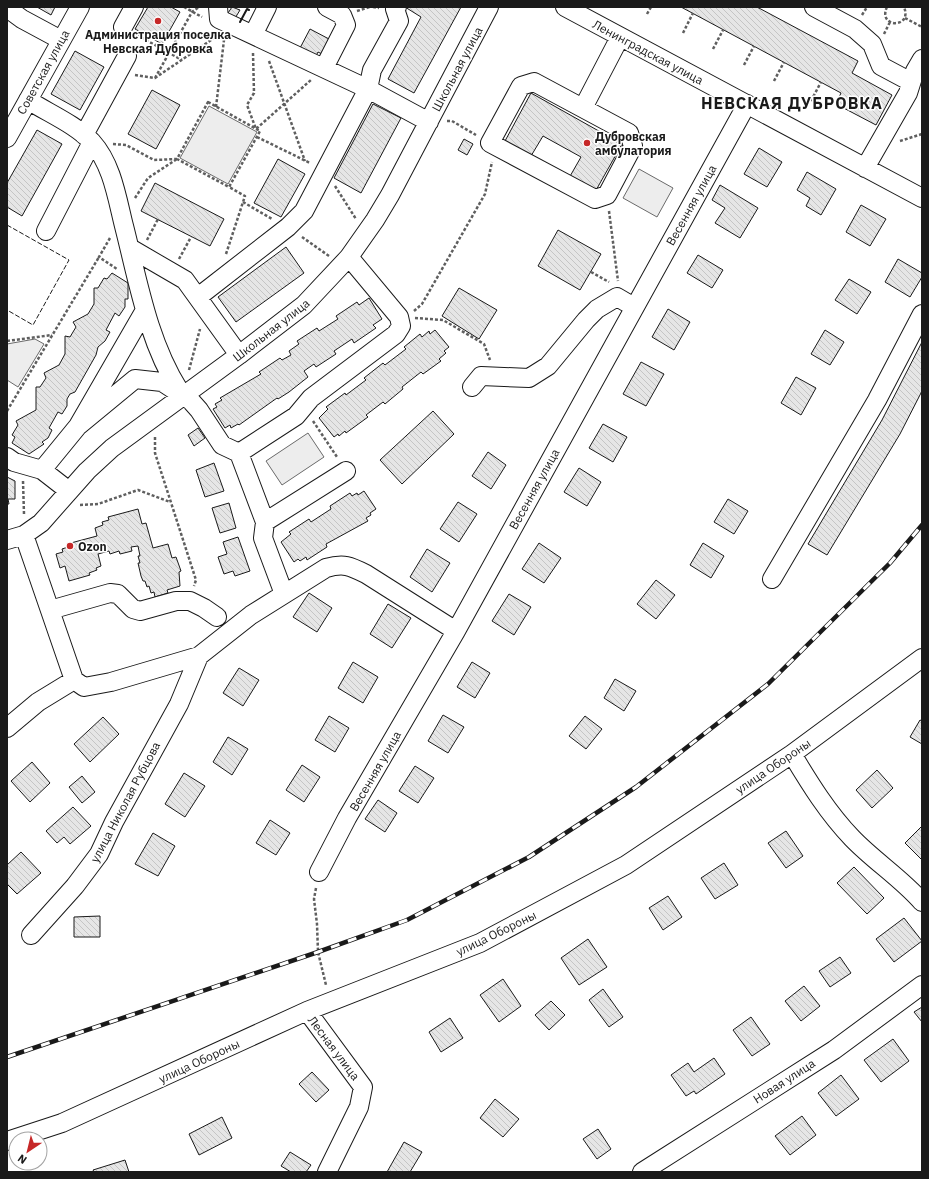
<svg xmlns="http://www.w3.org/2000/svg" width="929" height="1179" font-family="'IBM Plex Sans',sans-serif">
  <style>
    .built { fill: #ededed; stroke: #6a6a6a }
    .building { fill: url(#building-back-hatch); stroke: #1a1a1a }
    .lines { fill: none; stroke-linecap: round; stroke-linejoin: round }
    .minor-casing { stroke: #1a1a1a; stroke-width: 20 }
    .path { stroke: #5f5f5f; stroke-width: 2.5; stroke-dasharray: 3 2; stroke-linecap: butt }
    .minor { stroke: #fff; stroke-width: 18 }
    .rail-casing { stroke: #1a1a1a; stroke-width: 4.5 }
    .rail { stroke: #fff; stroke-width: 3; stroke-dasharray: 9; stroke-linecap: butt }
    .fence { stroke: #1a1a1a; stroke-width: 1; stroke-dasharray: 5 2; stroke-linecap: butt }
    .wall { stroke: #1a1a1a; stroke-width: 2 }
    .poi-dot { fill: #c62828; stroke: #fff; stroke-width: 1.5 }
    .labels { text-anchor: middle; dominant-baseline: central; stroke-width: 3; stroke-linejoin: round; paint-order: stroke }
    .poi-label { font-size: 12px; font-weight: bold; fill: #1a1a1a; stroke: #fff; text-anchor: start }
    .street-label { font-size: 12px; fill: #1a1a1a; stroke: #fff }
    .district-label { font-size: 16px; font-weight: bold; letter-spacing: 1px; fill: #1a1a1a; stroke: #fff }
  </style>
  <defs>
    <pattern id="building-back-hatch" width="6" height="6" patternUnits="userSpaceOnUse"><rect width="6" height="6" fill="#e6e6e6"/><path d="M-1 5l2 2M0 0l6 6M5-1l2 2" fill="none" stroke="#c5c5c5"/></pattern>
  </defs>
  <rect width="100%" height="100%" fill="#fff"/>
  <!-- built -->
  <path class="built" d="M209 106 257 132 228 184 180 158Z
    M639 169 673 188 657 217 623 198Z
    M35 339 44 344 18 387 7 380V344Z
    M308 433 324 457 282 485 266 461Z"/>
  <!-- building -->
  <path class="building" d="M37 7H55L51 15Z
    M148 7H171L180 12 162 44 135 29Z
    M232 7 240 10 234 20 226 16Z
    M405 7H461L414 93 388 79 421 17Z
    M681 7H757L858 61 852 73 892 95 876 125 836 104 841 93Z
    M310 29 329 39 322 54 318 52 316 56 300 48Z
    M75 51 104 67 80 110 51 94Z
    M152 90 180 105 156 149 128 134Z
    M531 93 622 144 595 192 569 178 581 157 543 136 531 156 505 141Z
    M373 104 401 118 361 193 334 178Z
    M37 130 62 144 22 216 7 207V183Z
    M464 139 473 144 467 155 458 150Z
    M759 148 782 162 767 187 744 174Z
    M278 159 305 174 281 217 254 203Z
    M807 172 836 189 821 215 806 206 810 198 797 190Z
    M155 183 224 219 210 246 141 211Z
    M720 185 758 208 740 238 715 223 725 208 712 200Z
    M861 205 886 219 870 246 846 232Z
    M558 230 601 254 580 290 538 266Z
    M286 247 304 273 236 322 218 297Z
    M698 255 723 270 712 288 687 273Z
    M898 259 922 273V277L910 297 885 282Z
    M112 273 128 283V299H125V307L119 316 115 313 106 330 110 332 105 341 98 347 96 355 75 392 70 394 67 399V406L62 414 58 412 49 428 52 430 48 438 42 442 44 444 29 454 12 443 15 437 12 435 18 425 16 421 36 410V387H40L46 378 44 373 59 365 65 354V336L70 337 76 327 73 322 88 314 94 304V288H98L104 278 107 279Z
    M849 279 871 292 857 314 835 300Z
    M459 288 497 310 479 339 442 316Z
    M369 298 382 319 373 325 376 328 354 343 352 339 334 351 336 354 316 367 314 364 304 371 308 377 289 392 278 399 277 398 239 425 238 424 231 428 230 425 225 428 213 409 217 407 215 404 222 400 220 398 261 374 259 372 280 358 282 360 291 355 289 351 299 344 297 341 317 328 319 331 338 319 336 316 357 302 359 305Z
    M668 309 690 322 674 350 652 337Z
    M435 330 449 347 444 351 446 353 439 359 441 361 423 374 421 372 402 387 403 389 385 404 383 402 366 415 368 417 346 433 345 431 339 436 338 434 334 437 319 418 328 409 326 407 345 393 346 395 366 380 364 378 383 363 385 365 406 349 404 347 420 334 422 337 429 331 430 334Z
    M825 330 844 342 830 365 811 354Z
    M922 342V391L900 434 827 555 808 544 882 420Z
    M641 362 664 374 646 406 623 394Z
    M796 377 816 388 801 415 781 403Z
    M433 411 454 434 402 484 380 460Z
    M603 424 627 437 613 462 589 448Z
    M198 428 205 438 194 446 188 435Z
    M488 452 506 465 491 489 472 476Z
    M214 463 224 491 205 497 196 470Z
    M579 468 601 482 587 506 564 492Z
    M7 477 15 481V499H8L9 504H7Z
    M364 491 376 509 370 513 371 515 366 518 368 521 326 544 327 547 307 560 306 557 300 561 298 559 294 562 281 542 291 534 289 532 309 519 311 522 331 509 330 506 350 493 352 496 357 493 358 495Z
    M728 499 748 511 734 534 714 522Z
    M458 502 477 514 459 542 440 529Z
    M229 503 236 528 220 533 212 508Z
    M138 509 142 524 146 523 153 548 168 544 172 558 176 557 181 571 179 572 180 586 167 590 168 593 155 597 154 592 151 593 149 586 147 587 145 581H143L141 576 138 563H140L138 556H140L138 546 131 547 132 551 120 554 119 551 110 554 109 551 98 554 101 566 96 568 97 570 89 573 90 575 69 581 65 566 60 568 56 554 63 552 62 549 68 547 67 544 97 536 95 528 103 525 102 522 109 520 108 517Z
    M238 537 250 571 235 576 233 571 224 574 218 557 227 554 223 542Z
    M539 543 561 558 544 583 522 569Z
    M703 543 724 556 711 578 690 565Z
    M427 549 450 563 432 592 410 577Z
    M656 580 675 595 656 619 637 604Z
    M309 593 332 608 317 632 293 617Z
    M509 594 531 607 514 635 492 621Z
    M388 604 411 618 392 648 370 634Z
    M353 662 378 677 363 703 338 688Z
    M472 662 490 673 475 698 457 687Z
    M239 668 259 680 243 706 223 693Z
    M615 679 636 691 624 711 604 698Z
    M443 715 464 727 448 753 428 741Z
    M329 716 349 728 335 752 315 740Z
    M585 716 602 729 586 749 569 736Z
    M103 717 119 734 90 762 74 744Z
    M920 720 922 721V744L910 737Z
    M228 737 248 749 232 775 213 762Z
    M32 762 50 783 30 802 11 781Z
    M302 765 320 777 304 802 286 790Z
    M415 766 434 778 418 803 399 791Z
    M877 770 893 788 872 808 856 790Z
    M184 773 205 786 185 817 165 804Z
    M82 776 95 792 82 803 69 787Z
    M378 800 397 813 385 832 365 819Z
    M73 807 91 826 70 844 64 837 57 843 46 831Z
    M270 820 290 833 276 855 256 843Z
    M922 826V860L905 843Z
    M786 831 803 856 786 868 768 843Z
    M153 833 175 846 158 876 135 864Z
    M21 852 41 873 17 894 7 884V865Z
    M724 863 738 885 715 899 701 878Z
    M854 867 884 898 867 914 837 883Z
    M668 896 682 917 663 930 649 908Z
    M100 916V937H74V917Z
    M904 918 922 941 894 962 876 939Z
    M588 939 607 967 579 985 561 958Z
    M840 957 851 973 830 987 819 971Z
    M503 979 521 1006 499 1022 480 995Z
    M804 986 820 1006 801 1021 785 1001Z
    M603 989 623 1017 609 1027 589 1000Z
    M551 1001 565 1015 549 1030 535 1015Z
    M922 1007V1022L914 1012Z
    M751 1017 770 1044 752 1056 733 1030Z
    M450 1018 463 1038 441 1052 429 1032Z
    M893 1039 909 1061 881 1082 864 1060Z
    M714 1058 725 1074 696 1094 694 1091 686 1096 671 1075 688 1063 694 1072Z
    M312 1072 329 1090 316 1102 299 1084Z
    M841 1075 859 1099 836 1116 818 1093Z
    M495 1099 519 1119 503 1137 480 1118Z
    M802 1116 816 1135 790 1155 775 1136Z
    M222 1117 232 1138 199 1155 189 1134Z
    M598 1129 611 1149 597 1159 583 1139Z
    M404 1142 422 1152 410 1172H387Z
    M290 1152 311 1165 306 1172H291L281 1166Z
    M125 1160 129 1172H94L93 1170Z"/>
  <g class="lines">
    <!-- minor casing -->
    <g class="minor-casing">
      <path id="minor" d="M218 7 219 19 368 89 429 122
        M565 7 922 198
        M814 7 855 29 872 44 881 66 911 82
        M7 8 22 19 61 40
        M123 27 134 7
        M253 35 267 7
        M324 68 346 25 342 15 327 7
        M534 82 629 133 633 146 607 195 595 199 490 143 521 86Z
        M28 100C48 113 75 124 92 142 112 164 117 198 124 226 138 281 148 341 179 390
        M583 108 620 37
        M84 135 127 56
        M7 138 80 7
        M865 168 908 93 915 71 922 59
        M46 231 92 142
        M130 248 185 280 239 355
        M198 297 288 227 304 211 368 89 372 70 399 21 395 9 397 7
        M472 387 481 376 529 378 548 366 586 320 597 309 617 297 634 307
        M78 426 135 379 162 382 191 401 199 410 222 445 239 453 265 522 263 538 284 594
        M239 453 296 416 311 398 396 334 401 326 399 317 349 257
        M7 457 14 462 42 470 69 491
        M42 470 78 426 145 310
        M265 522 346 471
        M24 535 74 680
        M7 540 24 535 41 523 87 471 112 448 239 355 304 305 349 257 375 220 390 195 489 7
        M772 579 877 400 922 314
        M50 610 110 593 118 594 133 609 140 611 176 601H190L204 608 217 617
        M7 728 38 702 74 680 84 687 111 682 199 656 251 615 326 568C344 563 350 566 366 574L456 631
        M792 754C810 784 828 813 852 838 874 861 901 878 922 902
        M319 872 347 818 456 631 747 104
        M31 935 75 886 99 854 114 822 179 704 199 656
        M307 1011 363 1087 359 1107 327 1172
        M7 1141 62 1123 307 1011 480 943 626 865 792 754 922 658
        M642 1172 834 1050 922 985"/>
    </g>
    <!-- path -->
    <path class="path" d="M184 7 202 17
      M373 7 379 8
      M887 7C877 28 913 29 904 7
      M357 11 370 7
      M647 14 651 7
      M862 15 867 7
      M905 18 922 27
      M683 33 693 13
      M884 34 890 22
      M137 35 182 60
      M713 49 723 30
      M253 53 254 93 247 105 256 129 312 79
      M269 61 305 161
      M744 65 754 46
      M135 75 155 78 217 36
      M155 78 192 12 199 7
      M774 81 784 62
      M811 101 821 82
      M208 102 260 131 229 187 177 159Z
      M216 107 224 40
      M447 121H452L476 135
      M257 137 310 163
      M900 141 922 134
      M113 144 126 145 154 160 177 159
      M335 186 356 219
      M135 198 148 178 177 159
      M243 202 272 219
      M609 211 618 281
      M302 237 329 256
      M110 238 99 257 117 269
      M147 240 158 219
      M226 254 245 196 229 187
      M179 259 191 237
      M591 272 609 282
      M414 311 422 304 485 194 492 162
      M415 318 443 320 484 344 490 360
      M7 341 52 335
      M189 370 200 329
      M7 411 99 257
      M313 421 337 457
      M155 437V453L196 580 194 586
      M23 481 24 514
      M80 505 98 504 138 490 170 502
      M316 888 314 899 317 924 318 952 326 985"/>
    <!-- minor -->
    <use href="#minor" class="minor"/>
    <!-- rail casing -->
    <g class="rail-casing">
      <path id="rail" d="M7 1057 318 952 407 920 529 857 636 787 768 684 890 563 922 525"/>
    </g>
    <!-- rail -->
    <use href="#rail" class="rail"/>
    <!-- fence -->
    <path class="fence" d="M7 225 69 260 33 325 7 310"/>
    <!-- wall -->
    <path class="wall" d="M240 22 247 9 249 10"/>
  </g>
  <!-- markers -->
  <g class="poi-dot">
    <circle cx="158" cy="21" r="4"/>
    <circle cx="587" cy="143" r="4"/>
    <circle cx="70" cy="546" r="4"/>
  </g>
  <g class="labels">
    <!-- poi labels -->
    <g class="poi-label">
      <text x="158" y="34" text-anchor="middle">Администрация поселка<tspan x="158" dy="14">Невская Дубровка</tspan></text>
      <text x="595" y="136">Дубровская<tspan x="595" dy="14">амбулатория</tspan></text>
      <text x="78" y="546">Ozon</text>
    </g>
    <!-- street labels -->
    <g class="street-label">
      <text transform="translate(648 52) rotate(28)">Ленинградская улица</text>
      <text transform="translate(457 69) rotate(-62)">Школьная улица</text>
      <text transform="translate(43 72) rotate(-61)">Советская улица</text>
      <text transform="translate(691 205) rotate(-61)">Весенняя улица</text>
      <text transform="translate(271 330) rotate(-38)">Школьная улица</text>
      <text transform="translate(534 489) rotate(-61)">Весенняя улица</text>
      <text transform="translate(773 766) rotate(-34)">улица Обороны</text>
      <text transform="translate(375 771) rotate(-60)">Весенняя улица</text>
      <text transform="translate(125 802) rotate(-62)">улица Николая Рубцова</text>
      <text transform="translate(496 933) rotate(-26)">улица Обороны</text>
      <text transform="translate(334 1048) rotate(53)">Лесная улица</text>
      <text transform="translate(199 1061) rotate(-25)">улица Обороны</text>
      <text transform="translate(784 1081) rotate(-33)">Новая улица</text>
    </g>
    <!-- district labels -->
    <g class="district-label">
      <text x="792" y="103">НЕВСКАЯ ДУБРОВКА</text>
    </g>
  </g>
  <!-- border -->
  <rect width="929" height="1179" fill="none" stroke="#1a1a1a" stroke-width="16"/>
  <!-- north arrow -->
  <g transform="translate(28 1151) rotate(215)"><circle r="19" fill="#ffffff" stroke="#a3a3a3"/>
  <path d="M0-3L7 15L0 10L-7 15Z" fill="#c62828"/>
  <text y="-6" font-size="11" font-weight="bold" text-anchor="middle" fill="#1a1a1a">N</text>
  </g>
</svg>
